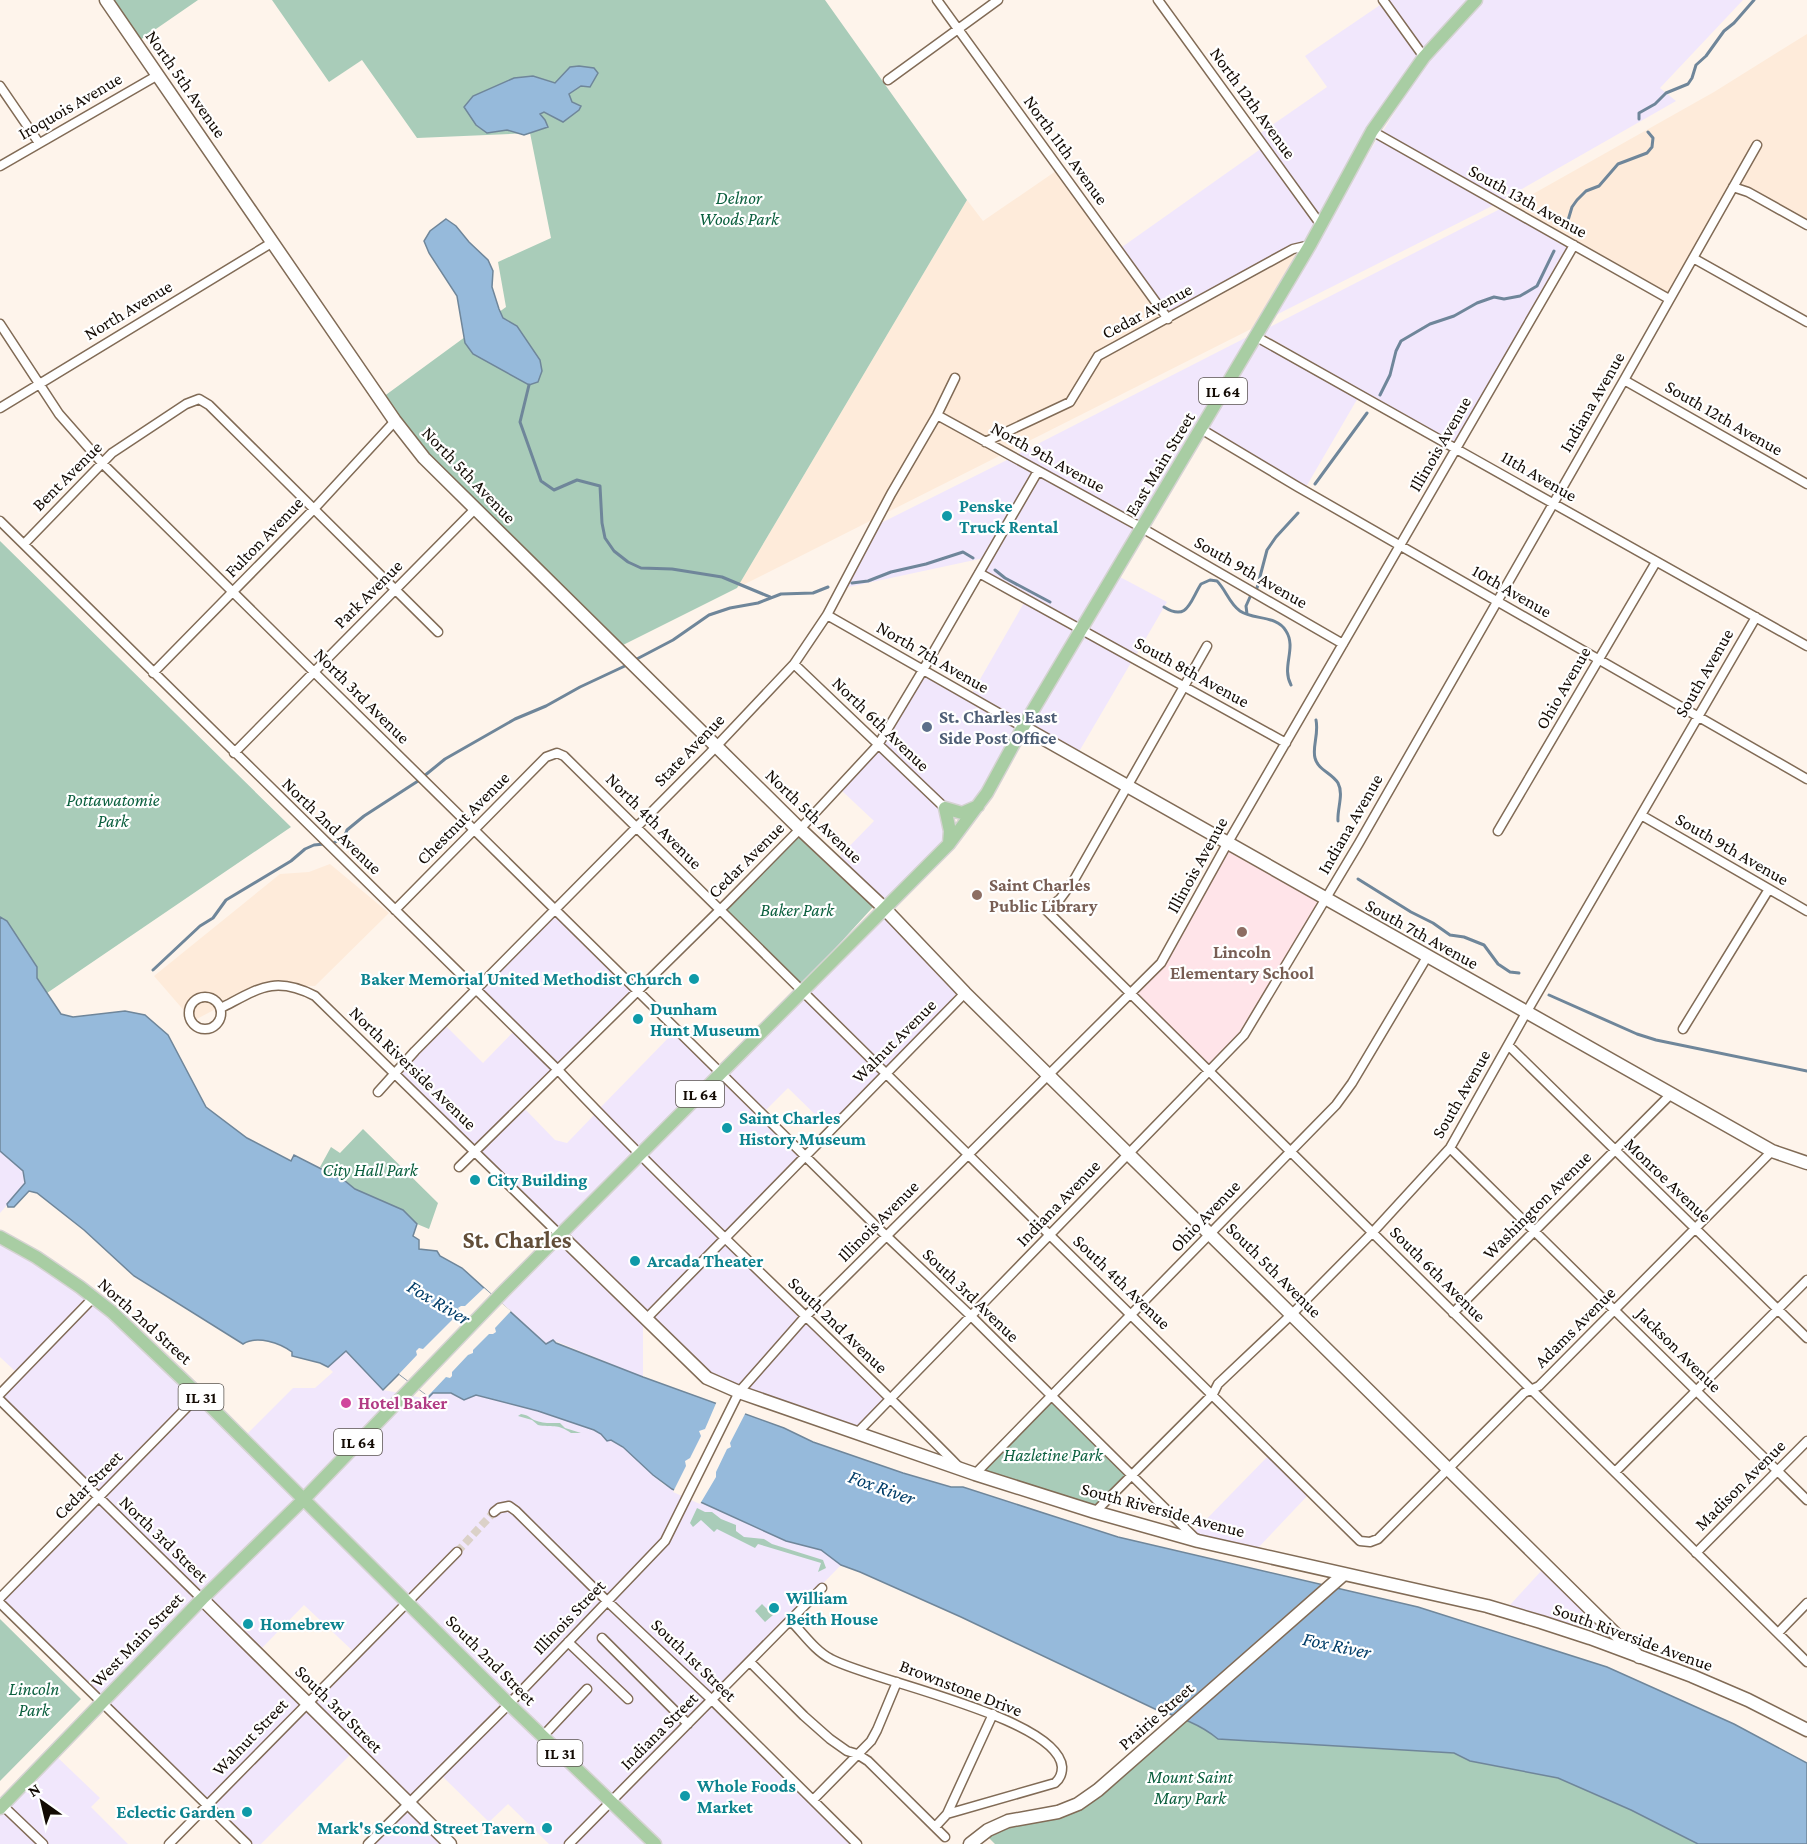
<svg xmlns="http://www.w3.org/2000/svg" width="1807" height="1844" font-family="'Crimson Pro',serif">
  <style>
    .commercial { fill: #f1e7fc }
    .built { fill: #feebda }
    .education { fill: #ffe4e9 }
    .green { fill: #a9ccb9 }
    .water { fill: #96badb; stroke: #6f869a; stroke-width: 1.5 }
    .pier { fill: #fef4eb }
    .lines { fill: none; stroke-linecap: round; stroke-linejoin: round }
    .stream { stroke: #6f869a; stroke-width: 3 }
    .street-tunnel { stroke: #dbd1c8; stroke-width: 8; stroke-dasharray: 8 4; stroke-linecap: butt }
    .street-casing { stroke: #816b56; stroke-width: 11 }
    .secondary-casing { stroke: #816b56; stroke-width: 15 }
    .primary-casing { stroke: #d5d3d2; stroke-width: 15 }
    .street { stroke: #fff; stroke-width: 8 }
    .secondary { stroke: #fff; stroke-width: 12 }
    .primary { stroke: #a8cda3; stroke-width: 12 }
    .culture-dot { fill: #0f9aa8; stroke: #fff; stroke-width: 2 }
    .service-dot { fill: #5c6f8a; stroke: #fff; stroke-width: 2 }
    .education-dot { fill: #8d6e63; stroke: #fff; stroke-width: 2 }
    .hotel-dot { fill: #d1479c; stroke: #fff; stroke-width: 2 }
    .labels { text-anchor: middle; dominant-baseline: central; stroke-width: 4.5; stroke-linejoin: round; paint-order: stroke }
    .shield { fill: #fff; stroke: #5a544f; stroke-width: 1.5 }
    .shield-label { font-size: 16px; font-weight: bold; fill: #130b04 }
    .street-label { font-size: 18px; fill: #130b04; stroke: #fff }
    .park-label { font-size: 18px; font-style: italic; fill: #0c603f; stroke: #fff }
    .culture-label { font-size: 18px; font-weight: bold; fill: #0d838f; stroke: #fff; text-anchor: start }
    .service-label { font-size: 18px; font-weight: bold; fill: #4e5e75; stroke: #fff; text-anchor: start }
    .education-label { font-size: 18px; font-weight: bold; fill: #785e54; stroke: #fff; text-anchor: start }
    .hotel-label { font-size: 18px; font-weight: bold; fill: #b23c85; stroke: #fff; text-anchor: start }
    .water-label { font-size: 20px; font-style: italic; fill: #013d68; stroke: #fff }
    .district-label { font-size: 24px; font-weight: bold; fill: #624e39; stroke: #fff }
  </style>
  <rect width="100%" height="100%" fill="#fef4eb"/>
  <!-- commercial -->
  <path class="commercial" d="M1386 0H1472L1424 52Z
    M1480 0H1743L1660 88 1676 101 1501 201 1381 134 1427 60Z
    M1383 3 1421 57 1321 220 1259 134 1327 87 1305 56Z
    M1377 139 1494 205 1272 317Z
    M1262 148 1318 226 1309 240 1290 247 1169 316 1122 247Z
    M1500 209 1571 246 1454 445 1260 332Z
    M1251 335 1144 526 1016 455Z
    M1256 338 1359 396 1306 487 1205 429Z
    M1011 458 1035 472 984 558 844 588 879 524Z
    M1039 475 1141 531 1084 629 981 571Z
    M1120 577 1167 602 1135 657 1089 631Z
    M1025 601 1080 633 1022 724 971 695Z
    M1086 636 1132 661 1077 755 1027 727Z
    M924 673 1020 729 977 804 963 811 945 806 880 745Z
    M878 748 943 809 947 844 884 905 836 860 874 821 840 789Z
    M556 912 636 991 475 1150 397 1073 444 1024 483 1063 517 1028 478 990Z
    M884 912 961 993 886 1070 807 991Z
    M803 994 883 1074 829 1128 788 1088 763 1113 724 1073Z
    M676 1030 718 1073 639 1153 598 1110Z
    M721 1076 802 1156 724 1236 642 1155Z
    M523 1107 555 1140 567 1143 596 1113 637 1154 559 1233 478 1153Z
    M0 1146 37 1171 0 1213Z
    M639 1158 721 1238 643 1319V1377L553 1340 546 1344 499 1300Z
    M0 1241 91 1298 17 1373 0 1357Z
    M725 1241 801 1316 739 1392 708 1375 649 1319Z
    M95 1301 195 1395 98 1494 0 1398Z
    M805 1319 888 1397 857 1430 743 1390Z
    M345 1351 383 1390 400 1393 202 1596 102 1497 199 1398 244 1437 293 1388H315L333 1372 328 1367Z
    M433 1393 435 1394 451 1393 464 1400 476 1395 538 1411 594 1430 601 1434 607 1440H611L623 1447 663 1484 685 1495 662 1542 509 1698 306 1500 408 1395 427 1399Z
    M1270 1454 1310 1493 1257 1549 1200 1538 1194 1532Z
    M691 1498 786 1541 821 1550 841 1565 712 1697 611 1601 667 1544Z
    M98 1500 199 1600 103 1701 1 1600Z
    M303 1502 405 1602 355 1653 304 1605 260 1650 206 1600Z
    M1542 1570 1594 1621 1596 1628 1591 1630 1509 1606Z
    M202 1603 304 1702 207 1804 107 1704Z
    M407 1605 506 1704 409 1800 310 1703Z
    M608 1605 711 1703 853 1844H657L514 1703Z
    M307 1705 353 1752 261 1844H250L209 1805Z
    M509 1707 609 1803 566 1844H549L508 1804 489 1822 440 1774Z
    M55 1755 100 1798 91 1807 128 1844H45L5 1805Z
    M408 1806 447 1844H370Z
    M610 1807 649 1844H574Z
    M2 1809 39 1844H0V1811Z"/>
  <!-- built -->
  <path class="built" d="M1807 34V224L1732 183 1667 296 1510 207 1714 92Z
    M1056 171 1167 323 1303 248 1255 327 737 588 967 200 983 221Z
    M330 864 389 913 315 986 261 985 193 1021 154 976 280 874 309 872Z"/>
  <!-- education -->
  <path class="education" d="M1228 850 1320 901 1240 1034 1210 1067 1135 992 1165 964Z"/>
  <!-- green -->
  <path class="green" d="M114 0H198L140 40Z
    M272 0H825L967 200 737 588 621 646 427 456 383 397 506 307 498 262 551 238 530 133 417 138 362 60 329 82Z
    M0 541 291 827 47 993 37 978V967L7 921 0 917Z
    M795 834 873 907 799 988 720 910Z
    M363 1129 438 1203 429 1229 417 1224 403 1210 355 1189 320 1167 331 1147 340 1153Z
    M1052 1398 1128 1475 1093 1511 980 1472Z
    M521 1414C528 1415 529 1417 534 1420 543 1424 551 1423 560 1423L565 1428 581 1433H571C557 1423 552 1428 538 1425L532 1420 518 1416Z
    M697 1508 705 1512H712L721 1519 736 1525V1531L744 1537 764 1539 772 1544 823 1560 826 1568 818 1572 821 1563 758 1544 755 1548 717 1529 714 1532 701 1520 693 1527 690 1523Z
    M762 1604 773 1615 765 1622 755 1611Z
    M0 1619 81 1699 0 1781Z
    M1185 1719 1209 1731 1218 1739 1454 1753 1470 1761 1558 1778 1631 1810 1698 1844H995L986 1835 1011 1824 1057 1816Z"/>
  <!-- water -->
  <path class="water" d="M579 66 594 68 598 73 590 87 581 86 569 94 572 102 581 106 579 110 563 122 544 112 540 114 545 120 548 127 524 135 507 130 487 133 476 125 464 107 473 96 514 78 533 76 555 83 570 67Z
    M446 219 456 226 469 242 488 260 493 271 492 287 499 309 503 318 517 326 540 360 542 371 538 382 529 385 473 354 465 343 457 296 429 253 424 241 430 231Z
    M0 917 7 921 37 967V978L61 1014 73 1017 125 1011 145 1015 168 1035 206 1107 247 1138 291 1161 294 1155 345 1181 355 1189 403 1210 417 1224 413 1236 419 1240V1249L437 1251 440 1256 462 1268 546 1344 553 1340 556 1343 643 1377 784 1428 813 1442 903 1473 951 1487H963L1118 1537 1418 1607 1607 1667 1734 1724 1807 1763V1844H1698L1631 1810 1558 1778 1470 1761 1454 1753 1218 1739C1200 1724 1179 1717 1157 1710L961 1617 860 1572 841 1565 821 1550 786 1541 672 1489 653 1475 623 1447 611 1440 607 1441 601 1434 594 1430 538 1411 476 1395 464 1400 451 1393H433L427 1399 425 1398 427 1395 399 1374 383 1390 346 1351 328 1367 320 1363 292 1356V1352C280 1343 257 1335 243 1344L134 1276 84 1230 37 1193 29 1191 14 1207H8L7 1204 25 1183 23 1171 0 1151Z"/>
  <!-- pier -->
  <path class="pier" d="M484 1288 511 1311 495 1328 496 1332 493 1334H489L473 1350V1353L468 1355 452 1372V1376L450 1378 446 1377 428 1396 399 1374 417 1355 416 1351 419 1348 423 1349 460 1312 458 1308 461 1306H465Z
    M717 1401 746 1412 730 1443 731 1447 727 1449 716 1472V1477L700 1504 673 1492 686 1466 685 1461 690 1458 701 1436 699 1431 705 1429Z"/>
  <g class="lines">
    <!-- stream -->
    <path class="stream" d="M1639 119V113L1655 104 1666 93 1688 84 1692 78 1696 65 1706 56 1724 31 1734 23 1754 0
      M1566 227 1572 207 1577 200 1586 191 1599 186 1618 164 1647 153 1652 147 1653 138 1648 132
      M529 385 520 422 541 481 554 490 577 480 600 486 602 523 605 538 614 551 628 562 641 568 672 569 722 577 770 597
      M1380 395 1390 375 1396 351 1401 341 1430 324 1454 316 1477 303 1494 297 1504 299 1520 296 1537 286 1554 251
      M1315 484 1367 413
      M995 570 1005 578 1050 602
      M852 583 868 581 891 572 926 564 963 552 973 558
      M1257 588 1267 550 1276 537 1298 513
      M1164 607C1188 622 1190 601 1201 584L1210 580 1217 581C1226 590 1229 603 1240 611 1253 620 1277 615 1286 631 1297 648 1281 667 1291 685
      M1247 614 1246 606 1250 597
      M633 661 673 640 709 615 730 608 758 603 781 594 813 593 828 587
      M1316 720C1319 734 1312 747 1315 758 1318 770 1332 773 1338 783 1344 794 1337 809 1338 821
      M331 844 344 838 347 830 364 816 418 781 445 759 515 719 546 706 580 687 627 665
      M1358 879 1411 912 1433 923 1450 935 1464 937 1484 945 1498 964 1510 972 1519 973
      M153 970 200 926 213 918 226 900 291 861 305 849 314 845 324 844
      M1549 995 1637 1034 1656 1040 1807 1071"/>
    <!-- street-tunnel -->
    <path class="street-tunnel" d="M457 1552 494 1512"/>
    <!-- street casing -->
    <g class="street-casing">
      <path id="street" d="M937 0 1168 319
        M1158 0 1321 225
        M1383 0 1424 57
        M888 80 998 0
        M0 86 39 143
        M1372 131 1669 299
        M0 166 158 75
        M1733 187 1748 192 1807 225
        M1693 258 1807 322
        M0 324 59 414 103 464 878 1228 971 1316 1196 1539
        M1255 336 1807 646
        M1624 380 1807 484
        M0 408 273 242
        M937 415 1135 524 1343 644
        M1201 429 1298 487 1807 779
        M985 442 1070 402 1098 356 1293 249 1310 245
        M0 521 558 1070C687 1207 827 1333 959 1467
        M24 544 112 453 186 404 199 399 209 405 438 632
        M979 573 1286 743
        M827 615 1023 727
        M1207 646 1074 880 1060 899 1046 910 1807 1662
        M794 664 945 808
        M153 673 313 510 395 421
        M234 753 475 509
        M1641 815 1807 911
        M1498 831 1656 562
        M395 910 546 757 557 753 564 756 1360 1541 1370 1542 1378 1539 1524 1393 1539 1386 1772 1151
        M189 1013a16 16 0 1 1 32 0a16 16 0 1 1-32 0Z
        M221 1008C258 989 274 975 315 996L560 1235
        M1683 1029 1769 889
        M1508 1045 1807 1338
        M378 1092 415 1051 710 753 794 664 827 615 891 494 937 415 955 378
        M1450 1148 1807 1500
        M459 1167 728 902 800 829 878 745 923 670 1038 471
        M1453 1313 1671 1094
        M646 1319 965 993
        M0 1394 94 1297
        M0 1400 202 1599
        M857 1433 1244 1035 1359 843 1624 380 1757 145
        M1615 1472 1807 1280
        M975 1474 1336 1105 1352 1083 1427 957
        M494 1512 499 1508 509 1506 516 1511 607 1601 712 1700 857 1844
        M1095 1512 1213 1394 1218 1384 1292 1314 1373 1232 1450 1148 1526 1013 1756 617
        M1696 1553 1807 1441
        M0 1598 199 1395
        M0 1603 247 1844
        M791 1621C803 1633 815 1651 831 1659 871 1681 1058 1717 1062 1767 1062 1774 1060 1779 1055 1783L947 1814
        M1778 1633 1807 1603
        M602 1638 688 1724
        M568 1642 628 1699
        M750 1662 804 1716 830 1739 847 1751 857 1754 868 1761 945 1837
        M543 1736 587 1689
        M813 1800 871 1741 877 1730 897 1682
        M0 1803 43 1844
        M935 1827 947 1814 993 1714
        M169 1844 457 1552
        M368 1844 509 1704 665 1541 739 1392 805 1317 1161 963 1227 844 1574 245
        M569 1844 822 1588"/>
    </g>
    <!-- secondary casing -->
    <g class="secondary-casing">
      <path id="secondary" d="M106 0 395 421 424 458 800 829 884 908 965 993 1639 1657
        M1023 727 1772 1151 1807 1163
        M560 1235 707 1378 739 1392 975 1474 1095 1512 1198 1541 1487 1606 1541 1622 1590 1638 1692 1676 1748 1700 1807 1730
        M202 1599 450 1844
        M970 1844 988 1830 1008 1821 1058 1812 1078 1804 1098 1790 1344 1574"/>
    </g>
    <!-- primary casing -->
    <g class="primary-casing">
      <path id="primary" d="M945 808 950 831 949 844
        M945 808 962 813 978 806
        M0 1237 36 1257 80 1287 112 1312 199 1395 509 1704 655 1844
        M0 1808 202 1599 303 1500 504 1291 949 844 987 793 1023 727 1310 245 1372 131 1424 57 1476 0"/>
    </g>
    <!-- street -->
    <use href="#street" class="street"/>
    <!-- secondary -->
    <use href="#secondary" class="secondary"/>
    <!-- primary -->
    <use href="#primary" class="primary"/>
  </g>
  <!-- markers -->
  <g class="culture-dot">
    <circle cx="947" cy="516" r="6"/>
    <circle cx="694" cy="979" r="6"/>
    <circle cx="638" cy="1019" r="6"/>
    <circle cx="727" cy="1128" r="6"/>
    <circle cx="475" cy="1180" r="6"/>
    <circle cx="635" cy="1261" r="6"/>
    <circle cx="774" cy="1608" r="6"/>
    <circle cx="248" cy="1624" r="6"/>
    <circle cx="685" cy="1796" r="6"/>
    <circle cx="247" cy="1812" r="6"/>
    <circle cx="547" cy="1828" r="6"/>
  </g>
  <circle class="service-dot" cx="927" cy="727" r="6"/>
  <g class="education-dot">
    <circle cx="977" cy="895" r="6"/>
    <circle cx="1242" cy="932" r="6"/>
  </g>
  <circle class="hotel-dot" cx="346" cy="1403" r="6"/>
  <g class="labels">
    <!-- shield labels -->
    <g class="shield">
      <rect x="1199" y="378" width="48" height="26" rx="4.5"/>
      <rect x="676" y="1081" width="48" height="26" rx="4.5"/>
      <rect x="178.5" y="1384" width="45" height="26" rx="4.5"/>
      <rect x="334" y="1429" width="48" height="26" rx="4.5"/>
      <rect x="537.5" y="1740" width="45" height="26" rx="4.5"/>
    </g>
    <g class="shield-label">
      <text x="1223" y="391">IL 64</text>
      <text x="700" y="1094">IL 64</text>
      <text x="201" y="1397">IL 31</text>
      <text x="358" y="1442">IL 64</text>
      <text x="560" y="1753">IL 31</text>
    </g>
    <!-- street labels -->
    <g class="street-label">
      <text transform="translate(186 84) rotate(55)">North 5th Avenue</text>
      <text transform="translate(1253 103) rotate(54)">North 12th Avenue</text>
      <text transform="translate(70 106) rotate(-30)">Iroquois Avenue</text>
      <text transform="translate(1066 150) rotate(54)">North 11th Avenue</text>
      <text transform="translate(1528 201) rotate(29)">South 13th Avenue</text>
      <text transform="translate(128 310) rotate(-31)">North Avenue</text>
      <text transform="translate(1147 311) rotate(-28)">Cedar Avenue</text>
      <text transform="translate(1592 402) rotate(-60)">Indiana Avenue</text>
      <text transform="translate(1724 418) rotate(30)">South 12th Avenue</text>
      <text transform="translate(1440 444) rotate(-60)">Illinois Avenue</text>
      <text transform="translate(1048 457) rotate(29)">North 9th Avenue</text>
      <text transform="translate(1160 464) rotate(-59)">East Main Street</text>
      <text transform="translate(469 475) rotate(46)">North 5th Avenue</text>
      <text transform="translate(67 476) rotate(-45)">Bent Avenue</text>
      <text transform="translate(1539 476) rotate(30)">11th Avenue</text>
      <text transform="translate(264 537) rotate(-46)">Fulton Avenue</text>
      <text transform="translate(1251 572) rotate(30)">South 9th Avenue</text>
      <text transform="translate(1512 591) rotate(30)">10th Avenue</text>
      <text transform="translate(368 594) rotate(-45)">Park Avenue</text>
      <text transform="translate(933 657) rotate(30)">North 7th Avenue</text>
      <text transform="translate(1192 672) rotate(29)">South 8th Avenue</text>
      <text transform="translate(1704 673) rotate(-60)">South Avenue</text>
      <text transform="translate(1563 688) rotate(-60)">Ohio Avenue</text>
      <text transform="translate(362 696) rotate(45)">North 3rd Avenue</text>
      <text transform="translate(881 724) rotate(44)">North 6th Avenue</text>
      <text transform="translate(689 750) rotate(-46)">State Avenue</text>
      <text transform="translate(814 816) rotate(44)">North 5th Avenue</text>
      <text transform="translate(463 818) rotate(-45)">Chestnut Avenue</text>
      <text transform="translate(654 821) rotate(45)">North 4th Avenue</text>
      <text transform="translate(1350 824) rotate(-60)">Indiana Avenue</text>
      <text transform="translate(332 826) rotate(44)">North 2nd Avenue</text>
      <text transform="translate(1732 849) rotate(30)">South 9th Avenue</text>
      <text transform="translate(746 860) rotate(-45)">Cedar Avenue</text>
      <text transform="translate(1197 865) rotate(-61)">Illinois Avenue</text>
      <text transform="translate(1422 934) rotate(29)">South 7th Avenue</text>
      <text transform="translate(894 1041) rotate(-45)">Walnut Avenue</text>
      <text transform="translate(413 1068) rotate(44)">North Riverside Avenue</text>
      <text transform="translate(1461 1094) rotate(-60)">South Avenue</text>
      <text transform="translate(1668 1180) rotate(44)">Monroe Avenue</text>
      <text transform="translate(1058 1203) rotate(-46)">Indiana Avenue</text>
      <text transform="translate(1537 1205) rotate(-45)">Washington Avenue</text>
      <text transform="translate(1205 1216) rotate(-46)">Ohio Avenue</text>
      <text transform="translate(878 1221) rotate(-45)">Illinois Avenue</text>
      <text transform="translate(1274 1270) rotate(45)">South 5th Avenue</text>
      <text transform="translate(1438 1274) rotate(45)">South 6th Avenue</text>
      <text transform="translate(1122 1282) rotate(44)">South 4th Avenue</text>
      <text transform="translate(971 1295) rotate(44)">South 3rd Avenue</text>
      <text transform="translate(145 1321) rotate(42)">North 2nd Street</text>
      <text transform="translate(838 1325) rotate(44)">South 2nd Avenue</text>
      <text transform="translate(1575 1327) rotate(-45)">Adams Avenue</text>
      <text transform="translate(1679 1350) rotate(45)">Jackson Avenue</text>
      <text transform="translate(88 1485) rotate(-45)">Cedar Street</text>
      <text transform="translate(1740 1485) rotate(-45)">Madison Avenue</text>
      <text transform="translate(1163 1510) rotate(15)">South Riverside Avenue</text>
      <text transform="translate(164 1539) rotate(44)">North 3rd Street</text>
      <text transform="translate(569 1617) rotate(-46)">Illinois Street</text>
      <text transform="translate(1633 1637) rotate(20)">South Riverside Avenue</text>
      <text transform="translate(137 1640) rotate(-46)">West Main Street</text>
      <text transform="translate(491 1660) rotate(45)">South 2nd Street</text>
      <text transform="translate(694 1660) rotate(44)">South 1st Street</text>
      <text transform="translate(961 1688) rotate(21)">Brownstone Drive</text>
      <text transform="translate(339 1709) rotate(45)">South 3rd Street</text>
      <text transform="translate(1156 1716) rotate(-41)">Prairie Street</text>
      <text transform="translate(659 1731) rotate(-45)">Indiana Street</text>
      <text transform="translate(250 1737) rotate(-46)">Walnut Street</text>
    </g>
    <!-- park labels -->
    <g class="park-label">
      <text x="739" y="198">Delnor<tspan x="739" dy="21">Woods Park</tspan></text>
      <text x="113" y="800">Pottawatomie<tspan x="113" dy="21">Park</tspan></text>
      <text x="797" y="910">Baker Park</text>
      <text x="370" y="1170">City Hall Park</text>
      <text x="1053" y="1455">Hazletine Park</text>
      <text x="34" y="1689">Lincoln<tspan x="34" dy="21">Park</tspan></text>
      <text x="1190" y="1777">Mount Saint<tspan x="1190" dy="21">Mary Park</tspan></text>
    </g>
    <!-- culture labels -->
    <g class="culture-label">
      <text x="959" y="506">Penske<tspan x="959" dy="21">Truck Rental</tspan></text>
      <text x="682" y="979" text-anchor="end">Baker Memorial United Methodist Church</text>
      <text x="650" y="1009">Dunham<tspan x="650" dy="21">Hunt Museum</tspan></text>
      <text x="739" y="1118">Saint Charles<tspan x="739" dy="21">History Museum</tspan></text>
      <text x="487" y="1180">City Building</text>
      <text x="647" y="1261">Arcada Theater</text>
      <text x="786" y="1598">William<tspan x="786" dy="21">Beith House</tspan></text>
      <text x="260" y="1624">Homebrew</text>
      <text x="697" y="1786">Whole Foods<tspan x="697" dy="21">Market</tspan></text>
      <text x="235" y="1812" text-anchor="end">Eclectic Garden</text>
      <text x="535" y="1828" text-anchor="end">Mark's Second Street Tavern</text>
    </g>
    <!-- service labels -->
    <g class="service-label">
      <text x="939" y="717">St. Charles East<tspan x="939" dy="21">Side Post Office</tspan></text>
    </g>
    <!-- education labels -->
    <g class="education-label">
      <text x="989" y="885">Saint Charles<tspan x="989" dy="21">Public Library</tspan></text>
      <text x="1242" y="952" text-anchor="middle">Lincoln<tspan x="1242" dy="21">Elementary School</tspan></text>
    </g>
    <!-- hotel labels -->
    <g class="hotel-label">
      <text x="358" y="1403">Hotel Baker</text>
    </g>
    <!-- water labels -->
    <g class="water-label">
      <text transform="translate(439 1302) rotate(31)">Fox River</text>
      <text transform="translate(882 1487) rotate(20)">Fox River</text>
      <text transform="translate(1337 1645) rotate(12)">Fox River</text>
    </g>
    <!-- district labels -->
    <g class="district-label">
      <text x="517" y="1239">St. Charles</text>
    </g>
  </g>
  <!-- north arrow -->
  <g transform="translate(42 1802) rotate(326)" stroke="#ffffff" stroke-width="4.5" paint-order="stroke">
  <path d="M0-4.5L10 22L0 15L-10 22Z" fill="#130b04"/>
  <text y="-9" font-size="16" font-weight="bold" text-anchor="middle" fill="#130b04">N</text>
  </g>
</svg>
